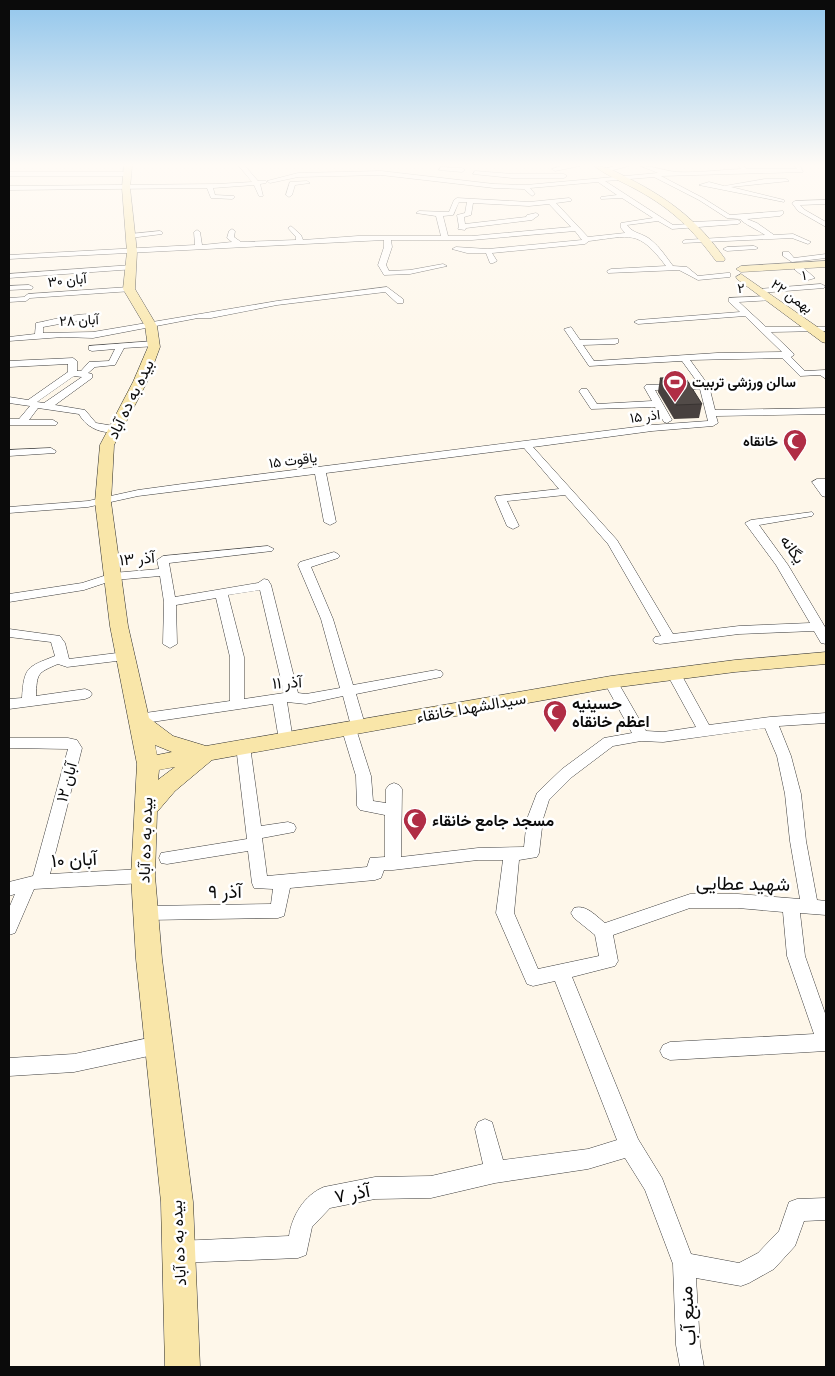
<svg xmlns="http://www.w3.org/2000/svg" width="835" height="1376" font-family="'IBM Plex Serif',Vazirmatn,serif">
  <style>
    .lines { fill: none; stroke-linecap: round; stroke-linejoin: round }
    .street-casing { stroke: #3e3e3e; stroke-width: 1 }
    .secondary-casing { stroke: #2d2d2d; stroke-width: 1 }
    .street { fill: #fff; fill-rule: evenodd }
    .secondary { fill: #f9e6a9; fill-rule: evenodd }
    .wall { fill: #47403e }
    .building { fill: #524b48; stroke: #393432 }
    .labels { text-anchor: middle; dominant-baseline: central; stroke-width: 5; stroke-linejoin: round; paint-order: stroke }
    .far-street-label { font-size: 14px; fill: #0b0b0b; stroke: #fff }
    .far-poi-label { font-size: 14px; font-weight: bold; fill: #0b0b0b; stroke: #fff; text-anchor: start }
    .street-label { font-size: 16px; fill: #0b0b0b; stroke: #fff }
    .poi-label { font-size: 16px; font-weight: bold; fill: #0b0b0b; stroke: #fff; text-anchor: start }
    .near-street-label { font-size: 19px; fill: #0b0b0b; stroke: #fff }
  </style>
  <rect width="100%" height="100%" fill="#fef7ea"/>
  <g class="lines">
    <!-- street casing -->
    <g class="street-casing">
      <path id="street" d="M239 166H245L258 181H266V183L260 184 263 196H259L254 185 213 188 215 195 234 196V198L232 199 211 198 207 188 9 190V186L217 184 252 182Z
        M561 166H580L555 171 552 169Z
        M614 166H629L605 172 602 170Z
        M641 166C653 166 665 171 677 172 698 173 719 170 741 169L738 166H744L747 169H797L794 166H800L803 172 661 176 703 198 730 215 783 211V214L780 216 747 219 757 223 774 235 793 234 811 242 808 244 792 238 683 243V241L685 240 765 235C758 230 744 224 740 219L727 218 699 200 654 177 605 181 673 225 689 224 692 222 738 220 741 222 738 224 672 229 658 221 627 225C633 234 643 233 651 240 660 247 666 257 673 266L687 267 698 276 727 273H730V277L698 280 679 270 608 273 607 271 611 269 666 266C638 229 631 236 589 241L585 244 492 253 497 261 493 263H490L486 253H467L452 249 456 247 488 249 582 240 575 231 472 240H391L392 247 386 265 389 271 410 270 443 264 447 266 410 274 384 275 378 265 384 247V240L9 259V255L195 245 194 232 197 230 200 232 202 245 232 242 227 238 229 231 232 229 235 231 234 237 241 242 296 240V237L288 228 291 226 301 235 303 240 358 236H441L436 216 416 213 419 211 449 212 454 200 457 198 529 202 569 198 571 199V201L556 203 588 237 625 233 621 228V223L653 218 622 198 601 199V197L617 195 598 182 530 188 535 194 532 196 524 189 494 188 381 175 298 177 270 183 267 181 298 173 381 171 494 184 526 185 658 173ZM459 202H467L465 213 457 215 459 227 458 229 465 230 466 228 532 220 539 215 536 213 527 215 526 217 465 224 464 217 471 215 473 203 529 206 549 204 571 227 472 236H448L443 216 453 215Z
        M441 167 462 168 465 170 462 172 439 170Z
        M475 171 512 174H564L567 176 564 178H512L473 174Z
        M9 172H127L130 174 127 176H9Z
        M765 179H786L789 181 731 187 784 200V202L699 185 709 182 724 186Z
        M290 182 307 181 310 183 295 185 292 195 289 197 286 195Z
        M826 200V204L800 205 805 210 826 222V227L798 211 792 203 795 201Z
        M160 231 162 232V234L130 238 127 236 130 234Z
        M754 246 758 248 756 249 727 251 723 249 727 247Z
        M783 252H789L794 258 826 254V258L792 262 783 256Z
        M132 265H135V269L9 278V274Z
        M795 266H801L815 278 808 280 795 270Z
        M821 284 825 286 824 288 760 293 756 291 760 289Z
        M29 285 33 287 32 289 9 290V286Z
        M129 287H132V291L30 298 26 301 9 302V298L24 297 28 294Z
        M387 287 403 299V303H397L385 292 277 305 211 318H198L93 338 63 337 9 341V337L35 334 36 323C48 321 88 310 96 316L92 318 43 327V333L93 332 277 301Z
        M770 296 774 298 773 300 739 302 766 327H826V331L771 332 793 353 794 355 791 357 805 371 825 370 826 379 820 375 800 376 782 358 690 360 709 386 715 410 826 408V414L716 416 718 423 713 426 652 431 533 447 617 540 673 634 739 626 810 623 776 565 745 523 751 520 812 512 814 514 812 516 759 525 788 565 825 627 826 644 821 643 814 631 739 634 660 644 655 643 653 640 655 637 661 636 608 544 565 495 507 501 519 526 513 529 507 526 495 498 496 496 559 489 524 448 326 473 336 522 330 525 324 522 315 474 138 496 88 507 9 513V507L88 501 138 490 182 484 652 425 708 421 700 389 655 390 672 420 667 423 664 422 655 407 591 409 579 391 581 389H587L597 404 652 401 644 387 646 385 698 383 682 361 589 366 564 329 571 327 580 340 618 339V343L615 344 583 345 594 361 717 353 782 352 745 316 638 324 634 322 638 320 740 312 729 302V298Z
        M154 341 157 342V346L124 348 115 365 95 367 88 373 92 374V378L55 405 85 410 96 423 120 427V431C104 435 87 429 79 414L38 408 29 420H53L58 423 56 425H9V419H19L30 406 9 403V397L28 400 68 372V364L9 367V361L73 358 77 361V371H81L89 362 109 361 115 349 92 351 89 350V346ZM74 376 82 377 44 403 37 402Z
        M51 448 56 451 55 453 9 456V450Z
        M817 479H826V497L822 496 812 482Z
        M268 546 274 549 272 551 169 563 175 597 258 583 264 579 268 580 271 585 298 693 306 694 340 688 321 619 298 565 300 562 334 552 338 554 340 556 338 558 311 567 333 619 353 685 436 670 441 671 443 674 441 677 356 694 366 728 364 731 357 732 371 776 373 801 386 803V789L389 785 394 783 399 785 402 789 401 857 478 848 524 847 527 819 537 793 562 769 604 738 632 733 604 682 606 679H616L646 731 663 732 696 727 667 674 669 671H679L681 674 709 725 770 717 826 713V723L779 726 791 756 801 794 806 841 817 900 826 901V915L800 913 805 956 826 1016V1051L670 1060 663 1057 660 1051 663 1045 670 1042 814 1034 787 956 783 912 738 908H690L613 935 618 961 615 966 572 977 638 1139 662 1178 691 1254 739 1263 758 1253 779 1231 789 1202 797 1199 826 1198V1220L804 1221 795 1246 774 1269 749 1283 741 1286 696 1278 700 1345 704 1367H680L676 1345 673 1264 645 1190 625 1158 588 1169 495 1183 431 1198 375 1199 330 1208 312 1227 306 1255 298 1258 178 1263 170 1260 167 1252 170 1244 178 1241 289 1236C292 1216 304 1195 324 1187L375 1177 431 1176 483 1164 475 1129 478 1122 485 1119 492 1122 503 1160 588 1149 617 1140 555 981 533 986 527 984 496 913 503 860H478L393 870H384L381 878 375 880 290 888 284 916 278 918 146 920 140 918 137 913 140 908 146 906 271 904 273 889 254 888 252 883 248 851 167 864 161 863 159 858 161 853 167 852 247 839 236 746 238 742H248L250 746 261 826 288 822 294 824 296 828 294 832 262 838 267 876 367 867 370 858 385 857V815L360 810 357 806 356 776 342 730 344 727 351 726 343 696 306 704 287 702 293 740 291 744H281L279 740 273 704 138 724 133 722 131 719 133 716 138 714 230 701V657L216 598 176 605 177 644 170 648 163 644 164 602 160 576 114 580 84 590 9 602V594L82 583 113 573 159 569 157 560 163 556ZM260 590 284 693 244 699V657L228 595ZM765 728 777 756 785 794 790 841 800 899 738 894H690L605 923C596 916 586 904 574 908L571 913 574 918 595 935 599 956 538 969 514 913 519 860 537 857 539 853 543 819 549 800 572 777 613 746 641 741 663 742Z
        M9 629 60 636 65 643 69 659 125 652 132 656 125 660 67 667 58 664C37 673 37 673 36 696L85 689 90 691 92 694 90 697 85 699 9 709V699L22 698C24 667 27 667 55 656L51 642 9 637Z
        M9 738H68L77 740 82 748 50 874 143 869 149 871 151 876 149 881 143 883 34 889 15 933 9 935V908L15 894 9 896V882L33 876 68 749 9 748Z
        M158 1036 165 1039 168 1045 165 1051 158 1054 74 1072 9 1076V1058L74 1054Z"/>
    </g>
    <!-- secondary casing -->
    <g class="secondary-casing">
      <path id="secondary" d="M124 166H132L130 188 137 252 135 289 157 326 160 347 147 382 114 445 111 502 128 626 149 718 173 736 206 746 611 676 735 660 826 652V664L735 672 611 688 212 760 175 791 157 812 155 876 162 959 193 1202 200 1367H165L161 1202 136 959 131 876 137 764 110 626 95 502 100 445 133 382 148 347 145 326 123 289 127 252 122 188ZM155 745 172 752 157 755ZM175 767 159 779 158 780 159 770Z
        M594 166C608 166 618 173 630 179 671 200 699 222 725 259L724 261H716C693 230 673 210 639 191 625 183 607 176 594 166Z
        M826 261V267L741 272 736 269 741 266Z
        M741 274 826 333V343L822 342 737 279 736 277Z"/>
    </g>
    <!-- street -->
    <use href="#street" class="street"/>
    <!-- secondary -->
    <use href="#secondary" class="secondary"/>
  </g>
  <!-- wall -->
  <path class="wall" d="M660 378 702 404 699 418 674 419 658 392Z"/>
  <!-- building -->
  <path class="building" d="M685 377 702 404 676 405 660 378Z"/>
  <!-- sky -->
  <linearGradient id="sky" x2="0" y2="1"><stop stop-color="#92c6ec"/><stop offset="0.46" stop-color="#fffbf6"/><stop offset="1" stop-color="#fffbf6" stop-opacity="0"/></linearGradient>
  <rect width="835" height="359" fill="url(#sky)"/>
  <!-- icons -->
  <defs>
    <g id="stadium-pin" transform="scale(1.25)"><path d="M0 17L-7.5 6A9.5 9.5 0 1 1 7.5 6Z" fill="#b02d45" stroke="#fff"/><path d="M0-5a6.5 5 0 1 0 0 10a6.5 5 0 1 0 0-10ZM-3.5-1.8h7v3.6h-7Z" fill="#fff"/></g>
    <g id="mosque-pin" transform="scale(1.25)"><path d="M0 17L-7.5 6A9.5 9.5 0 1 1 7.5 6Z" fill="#b02d45" stroke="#fff"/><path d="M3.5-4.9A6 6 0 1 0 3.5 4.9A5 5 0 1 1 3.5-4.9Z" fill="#fff"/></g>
  </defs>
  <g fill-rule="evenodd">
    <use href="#stadium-pin" x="675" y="382"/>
    <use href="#mosque-pin" x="795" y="441"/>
    <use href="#mosque-pin" x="555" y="712"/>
    <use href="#mosque-pin" x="415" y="820"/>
  </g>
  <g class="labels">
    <!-- far-street labels -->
    <g class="far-street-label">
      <text transform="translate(804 275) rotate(-6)">۱</text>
      <text transform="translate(67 280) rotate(-6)">آبان ۳۰</text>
      <text transform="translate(741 288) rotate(-5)">۲</text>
      <text transform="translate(792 296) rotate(36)">۲۲ بهمن</text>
      <text transform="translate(79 320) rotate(-3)">آبان ۲۸</text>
      <text transform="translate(645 416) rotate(-7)">اذر ۱۵</text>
      <text transform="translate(293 460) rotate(-7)">یاقوت ۱۵</text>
    </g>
    <!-- far-poi labels -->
    <g class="far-poi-label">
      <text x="692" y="382">سالن ورزشی تربیت</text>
      <text x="778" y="441" text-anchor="end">خانقاه</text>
    </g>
    <!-- street labels -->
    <g class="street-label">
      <text transform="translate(130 399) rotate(-64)">بیده به ده آباد</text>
      <text transform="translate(793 549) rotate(55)">یگانه</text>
      <text transform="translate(137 558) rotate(-5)">آذر ۱۳</text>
      <text transform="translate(287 682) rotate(-3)">آذر ۱۱</text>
      <text transform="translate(471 707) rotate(-10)">سیدالشهدا خانقاء</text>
      <text transform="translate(66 782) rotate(-75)">آبان ۱۲</text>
      <text transform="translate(145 840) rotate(-88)">بیده به ده آباد</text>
      <text transform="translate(178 1243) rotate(-93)">بیده به ده آباد</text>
    </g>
    <!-- poi labels -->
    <g class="poi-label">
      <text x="572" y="703">حسینیه<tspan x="572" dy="18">اعظم خانقاه</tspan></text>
      <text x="432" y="820">مسجد جامع خانقاء</text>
    </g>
    <!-- near-street labels -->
    <g class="near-street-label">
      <text transform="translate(74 859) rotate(-3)">آبان ۱۰</text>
      <text transform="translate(743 883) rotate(1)">شهید عطایی</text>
      <text transform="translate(225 891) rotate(-1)">آذر ۹</text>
      <text transform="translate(352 1193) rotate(-11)">آذر ۷</text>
      <text transform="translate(687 1316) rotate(-94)">منبع آب</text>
    </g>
  </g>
  <!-- border -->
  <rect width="835" height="1376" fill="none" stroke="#0b0b0b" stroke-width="20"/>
</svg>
